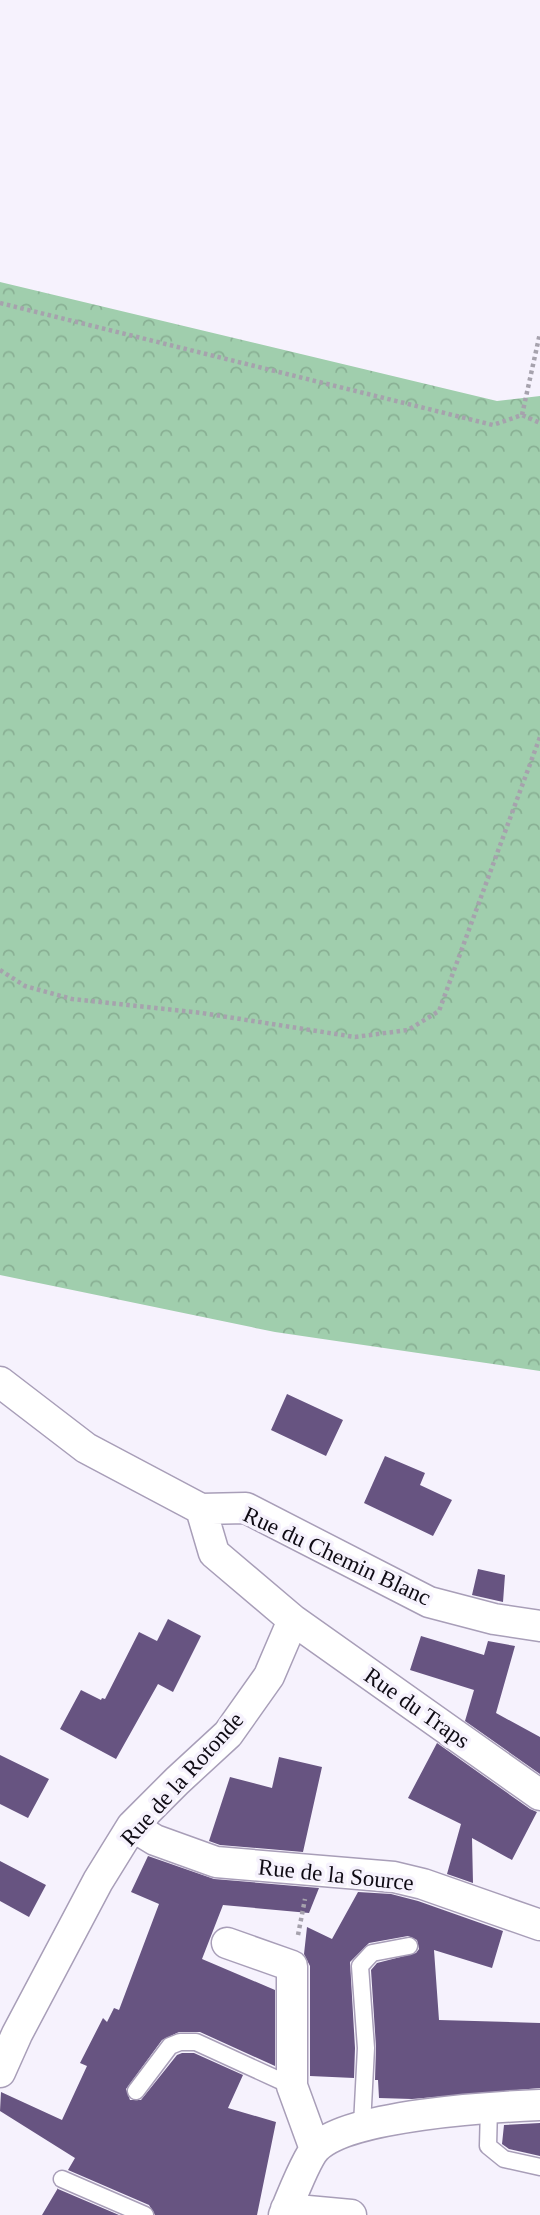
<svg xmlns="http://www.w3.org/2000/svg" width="540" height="2215" font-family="Georgia,serif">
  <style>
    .forest { fill: url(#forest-crowns) }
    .building { fill: #675481 }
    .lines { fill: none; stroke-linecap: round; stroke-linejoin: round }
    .lane-casing { stroke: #a89eb8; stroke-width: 19 }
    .street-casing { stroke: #a89eb8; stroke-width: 33 }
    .path { stroke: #a6a2ad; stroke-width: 4.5; stroke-dasharray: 3.5 3.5; stroke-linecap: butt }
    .lane { stroke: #fff; stroke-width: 16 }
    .street { stroke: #fff; stroke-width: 30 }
    .labels { text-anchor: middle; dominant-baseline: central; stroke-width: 7; stroke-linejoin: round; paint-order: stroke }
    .street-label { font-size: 23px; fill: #0f0b14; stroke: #f6f2fd }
  </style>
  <defs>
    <pattern id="forest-crowns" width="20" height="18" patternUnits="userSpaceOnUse" patternTransform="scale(1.75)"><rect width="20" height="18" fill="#a0cead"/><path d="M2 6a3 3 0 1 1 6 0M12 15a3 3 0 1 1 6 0" fill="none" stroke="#89b094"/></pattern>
  </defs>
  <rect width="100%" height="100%" fill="#f6f2fd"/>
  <!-- forest -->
  <path class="forest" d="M0 282 497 401 540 396V1371L275 1332 0 1275Z"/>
  <!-- building -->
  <path class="building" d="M287 1394 343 1420 326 1456 271 1430Z
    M385 1456 425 1473 420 1485 452 1500 433 1536 364 1503Z
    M478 1569 505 1575 503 1602 472 1595Z
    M168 1619 201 1636 173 1692 158 1684 116 1759 60 1729 81 1690 101 1700 102 1698 105 1699 139 1632 157 1641Z
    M421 1636 484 1655 488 1641 515 1646 496 1713 540 1737V1774L465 1721 474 1690 410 1670Z
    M437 1743 530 1809 537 1812 512 1860 472 1838 473 1883 447 1874 461 1824 408 1798Z
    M0 1755 49 1779 28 1818 0 1804Z
    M279 1757 322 1767 303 1852 220 1845 209 1841 230 1777 272 1788Z
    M148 1856 214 1879 319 1888 309 1913 223 1905 202 1959 275 1990V2066L200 2032H179L162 2040 126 2089 130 2100H141L177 2055 182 2053H194L243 2075 228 2108 276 2122 257 2215H155L149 2205 68 2170 75 2158 0 2111 1 2092 62 2120 87 2066 80 2063 103 2018 107 2022 114 2008 119 2010 159 1904 131 1892Z
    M0 1861 46 1885 29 1917 0 1901Z
    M358 1892 391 1894 418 1901 503 1931 492 1968 434 1950 439 2020 540 2023V2088L412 2099 379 2098 378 2080H375L376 2047 371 1970 377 1963 416 1953 419 1949 417 1940 408 1936 369 1943 350 1962 355 2048 354 2078 310 2076V1966L304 1954 307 1927 332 1939Z
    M540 2123V2156L509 2149 502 2144 504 2125Z
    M58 2188V2189L119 2215H42Z"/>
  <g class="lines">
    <!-- lane casing -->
    <g class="lane-casing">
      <path id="lane" d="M136 2091 170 2046 180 2042H196L292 2086
        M489 2107 488 2146 504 2159 540 2167
        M362 2125 366 2048 360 1966 372 1953 409 1946
        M62 2179 145 2215"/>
    </g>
    <!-- street casing -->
    <g class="street-casing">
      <path id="street" d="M0 1382 86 1448 201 1509 246 1508 429 1602 494 1619 540 1626
        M293 1620 540 1795
        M132 1826 155 1840 216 1862 394 1877 423 1884 540 1925
        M227 1943 292 1966V2086L315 2149
        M0 2072 17 2034 98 1881 132 1826 177 1781 228 1734 269 1676 293 1620 214 1553 201 1509
        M286 2209 351 2215
        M284 2215C290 2200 307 2157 316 2148 348 2115 492 2107 540 2105"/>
    </g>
    <!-- path -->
    <path class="path" d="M0 303 493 425 522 415 540 423
      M522 415 540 333
      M0 970 25 986 72 999 202 1013 355 1037 408 1030 439 1011 540 737
      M298 1935 305 1899"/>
    <!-- lane -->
    <use href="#lane" class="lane"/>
    <!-- street -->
    <use href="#street" class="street"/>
  </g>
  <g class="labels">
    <!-- street labels -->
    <g class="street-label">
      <text transform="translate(337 1556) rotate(25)">Rue du Chemin Blanc</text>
      <text transform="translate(417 1708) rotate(35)">Rue du Traps</text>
      <text transform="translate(182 1779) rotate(-48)">Rue de la Rotonde</text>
      <text transform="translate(336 1875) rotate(6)">Rue de la Source</text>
    </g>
  </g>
</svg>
